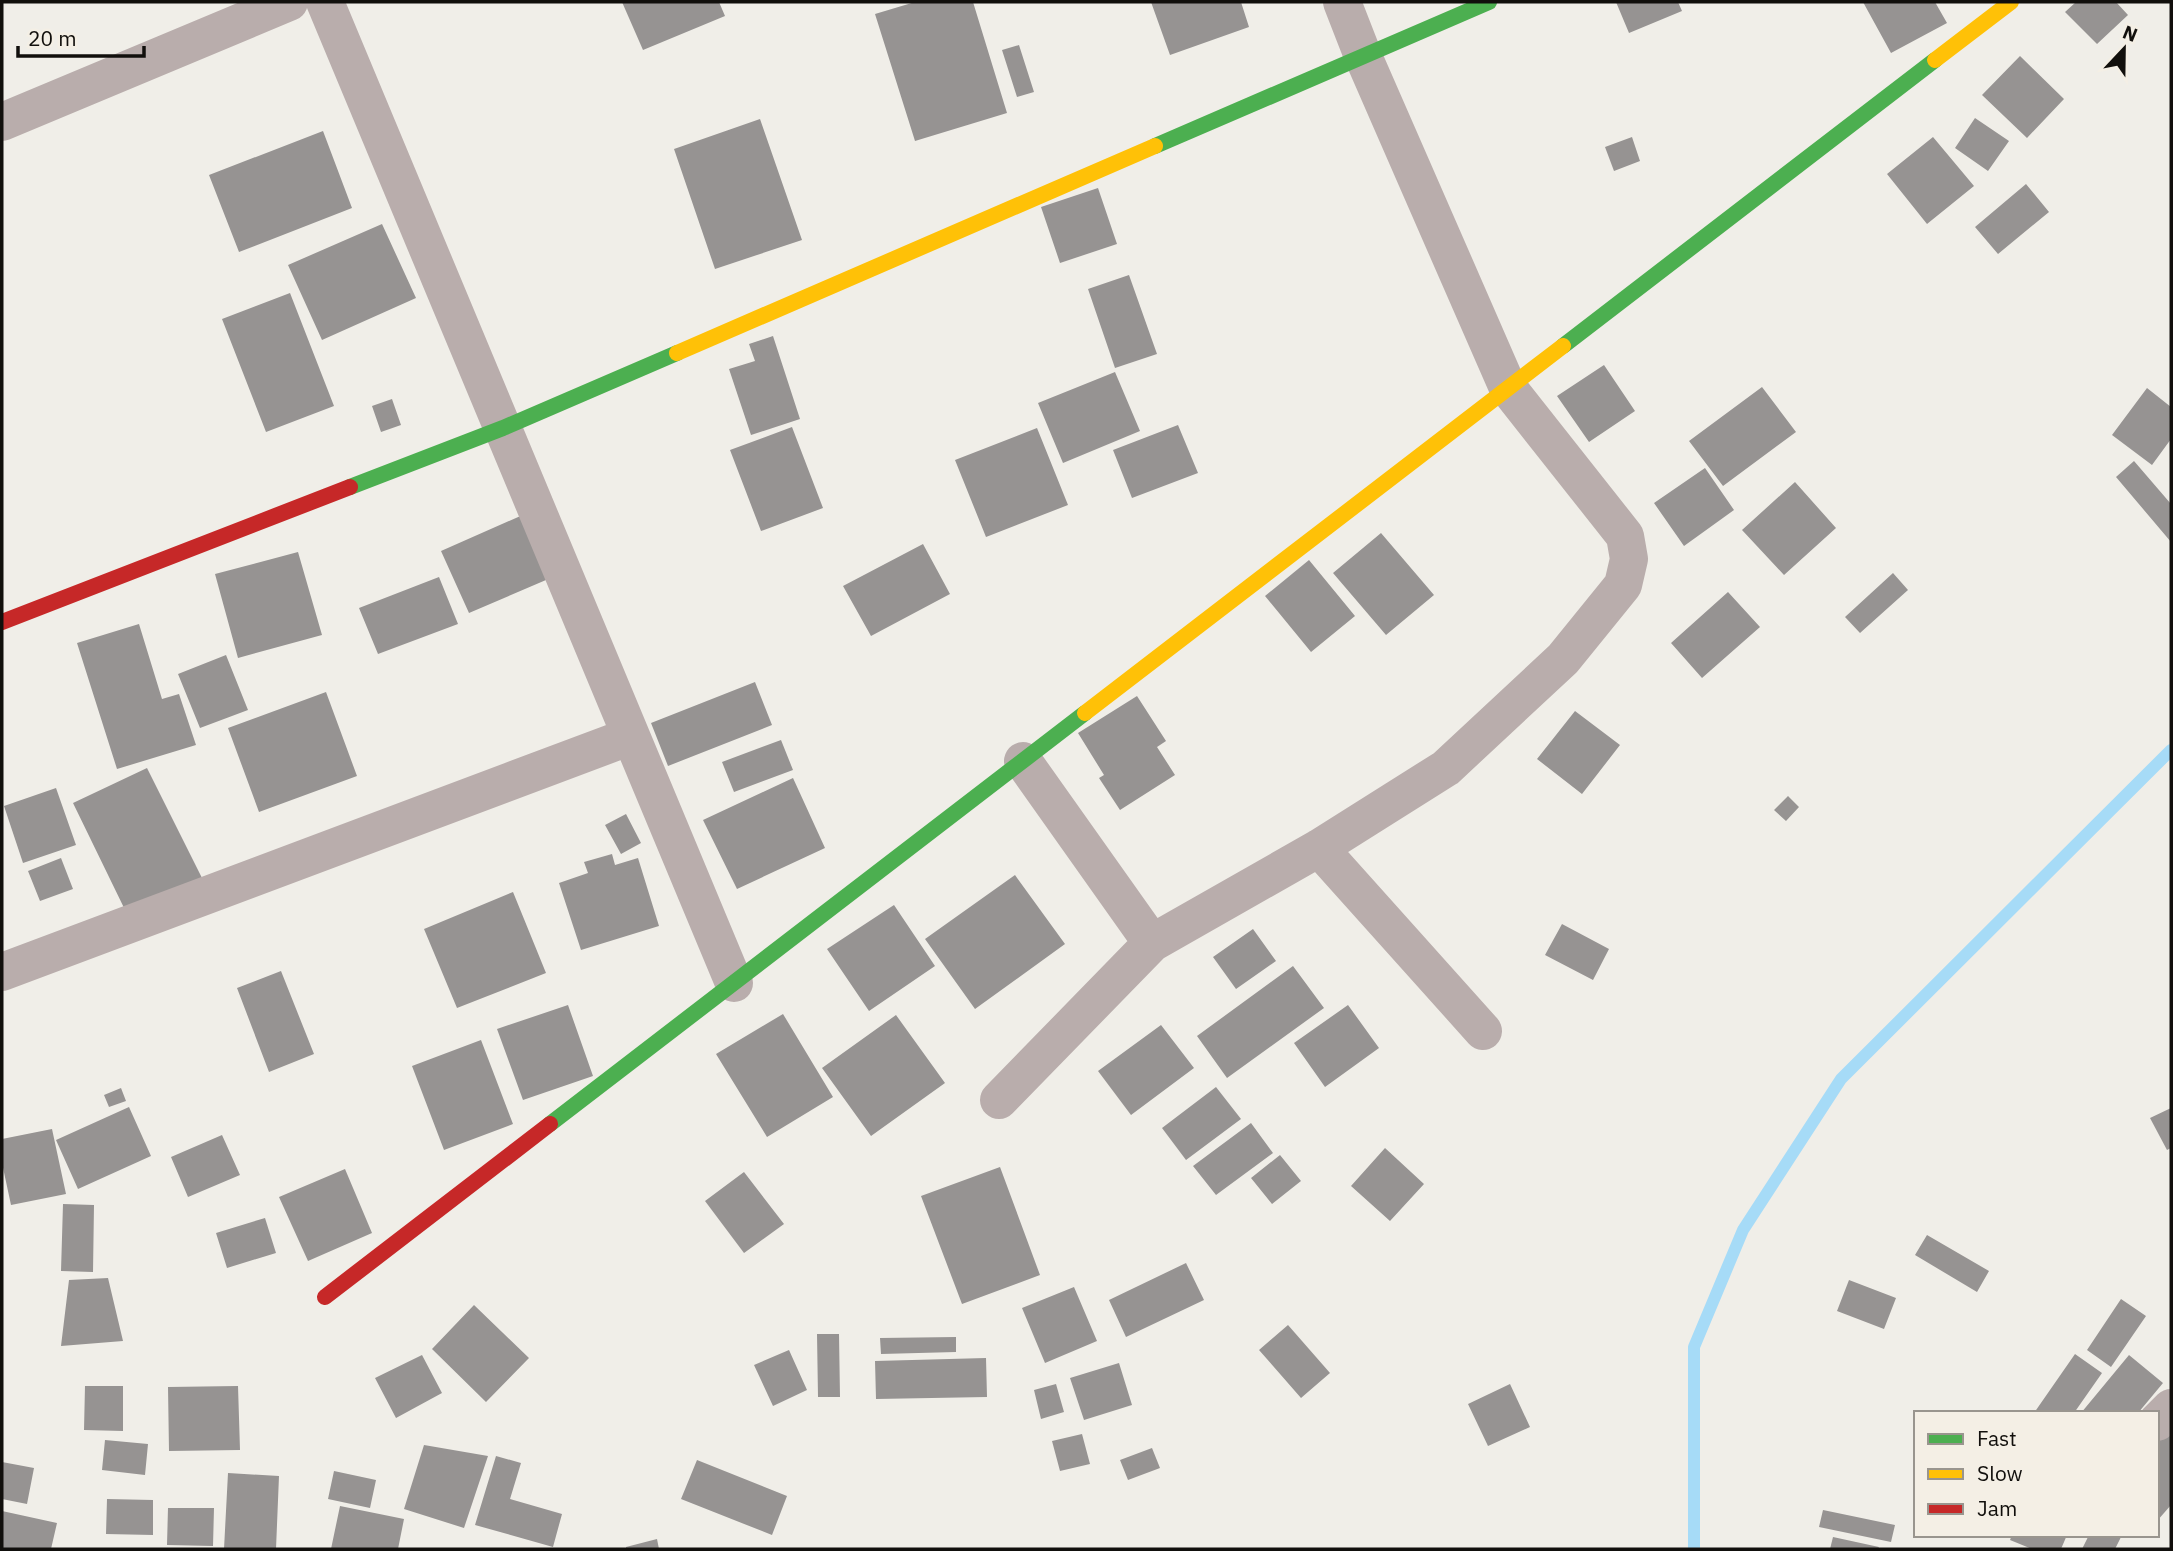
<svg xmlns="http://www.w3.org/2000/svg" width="2173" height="1551" font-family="'IBM Plex Sans',sans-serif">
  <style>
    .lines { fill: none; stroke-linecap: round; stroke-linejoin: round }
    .stream { stroke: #a6dbf7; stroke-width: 12 }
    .building { fill: #969392 }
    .street { stroke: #b9adac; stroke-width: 38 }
    .fast { stroke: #4caf50; stroke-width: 16 }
    .slow { stroke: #ffc107; stroke-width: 16 }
    .jam { stroke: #c62828; stroke-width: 16 }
  </style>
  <rect width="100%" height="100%" fill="#f0eee8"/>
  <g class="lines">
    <!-- stream -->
    <path class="stream" d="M1694 1549V1347L1743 1230 1841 1079 2171 750"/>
  </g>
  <!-- building -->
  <path class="building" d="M622 2H719L725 16 643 50Z
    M915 2H973L1007 113 915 141 875 14Z
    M1151 2H1241L1249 27 1170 55Z
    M1616 2H1678L1682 11 1629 33Z
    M1863 2H1935L1947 23 1891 53Z
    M2076 2H2116L2128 15 2097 44 2065 12Z
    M1019 45 1034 92 1017 97 1002 50Z
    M2020 56 2064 99 2027 138 1982 95Z
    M1975 118 2009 141 1988 171 1955 148Z
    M760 119 802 240 715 269 674 149Z
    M323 131 352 208 239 252 209 175Z
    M1632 137 1640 161 1614 171 1605 147Z
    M1933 137 1974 186 1927 224 1887 174Z
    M2026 184 2049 212 1998 254 1975 227Z
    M1098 188 1117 244 1060 263 1041 207Z
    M382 224 416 298 322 340 288 265Z
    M1129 275 1157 354 1115 368 1088 289Z
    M290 293 334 406 266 432 222 319Z
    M773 336 800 419 751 435 729 369 755 361 749 344Z
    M1604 365 1635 411 1589 442 1557 396Z
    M1115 372 1140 431 1063 463 1038 403Z
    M1762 387 1796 432 1723 486 1689 441Z
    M2147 388 2171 407V439L2152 465 2112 435Z
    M392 399 401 425 381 432 372 406Z
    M1178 425 1198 473 1132 498 1113 450Z
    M792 427 823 508 761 531 730 450Z
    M1037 428 1068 505 986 537 955 460Z
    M2134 461 2171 504V542L2116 477Z
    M1705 468 1734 510 1684 546 1654 503Z
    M1795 482 1836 528 1784 575 1742 530Z
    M525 514 553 577 469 613 441 551Z
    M1381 533 1434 595 1386 635 1333 573Z
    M923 544 950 594 871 636 843 586Z
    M298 552 322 635 238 658 215 574Z
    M1309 560 1355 616 1311 652 1265 596Z
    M1893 573 1908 590 1860 633 1845 617Z
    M439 577 458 624 378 654 359 608Z
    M1728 592 1760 627 1702 678 1671 643Z
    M139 624 162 699 179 694 196 745 117 769 77 643Z
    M226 655 248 710 200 728 178 674Z
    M755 682 772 725 668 766 651 723Z
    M326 692 357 776 259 812 228 728Z
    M1137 696 1166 741 1157 747 1175 775 1120 810 1099 778 1104 775 1078 733Z
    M1575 711 1620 745 1582 794 1537 759Z
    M781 740 793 770 734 792 722 762Z
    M147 768 202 878 127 914 73 803Z
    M793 778 825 848 737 889 703 820Z
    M56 788 76 845 23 863 4 806Z
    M1788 796 1799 807 1786 821 1774 810Z
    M626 814 641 843 621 854 605 825Z
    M612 854 615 865 638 858 659 926 581 950 559 883 588 873 584 862Z
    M61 858 73 889 40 901 28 871Z
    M1015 875 1065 944 975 1009 925 939Z
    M513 892 546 973 457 1008 424 929Z
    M894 905 935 966 869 1011 827 949Z
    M1562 924 1609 949 1593 980 1545 955Z
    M1253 929 1276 961 1236 989 1213 957Z
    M1293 966 1324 1008 1227 1078 1197 1036Z
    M281 971 314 1054 269 1072 237 988Z
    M568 1005 593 1076 523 1100 497 1029Z
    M1348 1005 1379 1048 1325 1087 1294 1043Z
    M783 1014 833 1097 767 1137 716 1054Z
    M896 1015 945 1083 871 1136 822 1068Z
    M1161 1025 1194 1068 1131 1115 1098 1071Z
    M481 1040 513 1124 444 1150 412 1066Z
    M1216 1087 1241 1119 1186 1160 1162 1128Z
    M121 1088 126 1101 109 1107 104 1095Z
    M129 1107 151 1156 78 1189 56 1140Z
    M2171 1108V1148L2167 1150 2150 1118Z
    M1251 1123 1273 1153 1216 1195 1193 1166Z
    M52 1129 66 1194 11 1205 2 1163V1139Z
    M222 1135 240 1175 188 1197 171 1157Z
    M1385 1148 1424 1184 1390 1221 1351 1186Z
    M1280 1155 1301 1181 1272 1204 1251 1178Z
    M1000 1167 1040 1275 962 1304 921 1196Z
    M345 1169 372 1233 308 1261 279 1197Z
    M744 1172 784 1224 744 1253 705 1201Z
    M63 1204 94 1205 93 1272 61 1271Z
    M265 1218 276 1253 227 1268 216 1233Z
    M1927 1235 1989 1271 1977 1292 1915 1255Z
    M1186 1263 1204 1300 1126 1337 1109 1300Z
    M108 1278 123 1341 61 1346 69 1280Z
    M1849 1280 1896 1298 1884 1329 1837 1311Z
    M1074 1287 1097 1341 1045 1363 1022 1308Z
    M2121 1299 2146 1316 2111 1367 2087 1350Z
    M474 1305 529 1358 486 1402 432 1349Z
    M1288 1325 1330 1373 1301 1398 1259 1350Z
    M817 1334H839L840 1397H818Z
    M956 1337V1352L881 1354 880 1338Z
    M789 1350 807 1390 773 1406 754 1365Z
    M2075 1354 2102 1373 2074 1413H2034Z
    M422 1355 442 1393 396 1418 375 1378Z
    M2129 1355 2163 1383 2138 1413H2081Z
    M986 1358 987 1397 876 1399 875 1361Z
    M1119 1363 1132 1405 1084 1420 1070 1378Z
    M1056 1384 1064 1412 1041 1419 1034 1390Z
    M1510 1384 1530 1427 1488 1446 1468 1404Z
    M85 1386H123V1431L84 1430Z
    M238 1386 240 1450 169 1451 168 1387Z
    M2167 1432 2171 1436V1505L2157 1521V1442Z
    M1082 1434 1090 1464 1060 1471 1052 1441Z
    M105 1440 148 1444 145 1475 102 1470Z
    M424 1445 488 1456 464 1528 404 1509Z
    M1152 1448 1160 1468 1128 1480 1120 1460Z
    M496 1456 521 1463 510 1499 562 1514 553 1547 475 1525Z
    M697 1460 787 1496 772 1535 681 1499Z
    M2 1462 34 1468 27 1504 2 1499Z
    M334 1471 376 1480 370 1508 328 1499Z
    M228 1473 279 1476 276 1549H224Z
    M107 1499 153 1500V1535L106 1534Z
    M340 1506 404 1519 398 1549H331Z
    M168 1508H214L213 1546 167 1545Z
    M1823 1510 1895 1525 1891 1542 1819 1527Z
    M2 1511 57 1523 51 1549H2Z
    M2012 1535H2067L2061 1549H2032L2010 1540Z
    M2089 1535H2122L2115 1549H2082Z
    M1833 1537 1879 1547 1878 1549H1830Z
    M657 1539 659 1549H626V1547Z"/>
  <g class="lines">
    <!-- street -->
    <path class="street" d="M325 2 734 983
      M2 122 289 2
      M1023 761 1152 943
      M1319 848 1483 1031
      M2 972 631 736
      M999 1100 1152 943 1319 848 1446 768 1563 659 1623 585 1629 559 1625 536 1508 388 1363 56 1342 2
      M2157 1422 2171 1408"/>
    <!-- fast -->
    <path class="fast" d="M1155 146 1489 2
      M1563 346 1935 60
      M350 487 503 428 677 353
      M550 1124 1085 713"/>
    <!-- slow -->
    <path class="slow" d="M1935 60 2011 2
      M677 353 1155 146
      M1085 713 1563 346"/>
    <!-- jam -->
    <path class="jam" d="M2 622 350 487
      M325 1297 550 1124"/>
  </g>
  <!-- border -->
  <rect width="2173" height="1551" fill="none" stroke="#110f0c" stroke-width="7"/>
  <!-- legend -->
  <rect x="1914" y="1411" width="245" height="126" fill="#f4efe5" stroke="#99958e" stroke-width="2"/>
  <rect x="1928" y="1434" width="35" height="10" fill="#4caf50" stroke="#99958e" stroke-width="2"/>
  <text x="1977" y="1446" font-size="21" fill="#110f0c">Fast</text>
  <rect x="1928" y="1469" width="35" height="10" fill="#ffc107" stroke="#99958e" stroke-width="2"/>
  <text x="1977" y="1481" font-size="21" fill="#110f0c">Slow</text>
  <rect x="1928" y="1504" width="35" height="10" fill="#c62828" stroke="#99958e" stroke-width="2"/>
  <text x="1977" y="1516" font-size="21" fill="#110f0c">Jam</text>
  <!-- north arrow -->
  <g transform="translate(2124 49) rotate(22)" stroke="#f4efe5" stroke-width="5" paint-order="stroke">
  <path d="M0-5L12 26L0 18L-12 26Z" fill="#110f0c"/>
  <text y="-10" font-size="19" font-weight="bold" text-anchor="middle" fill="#110f0c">N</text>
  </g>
  <!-- scale -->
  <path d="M18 46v10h126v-10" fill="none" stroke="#110f0c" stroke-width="3.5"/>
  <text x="28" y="46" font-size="21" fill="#110f0c" stroke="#f4efe5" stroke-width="5" paint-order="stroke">20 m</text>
</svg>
